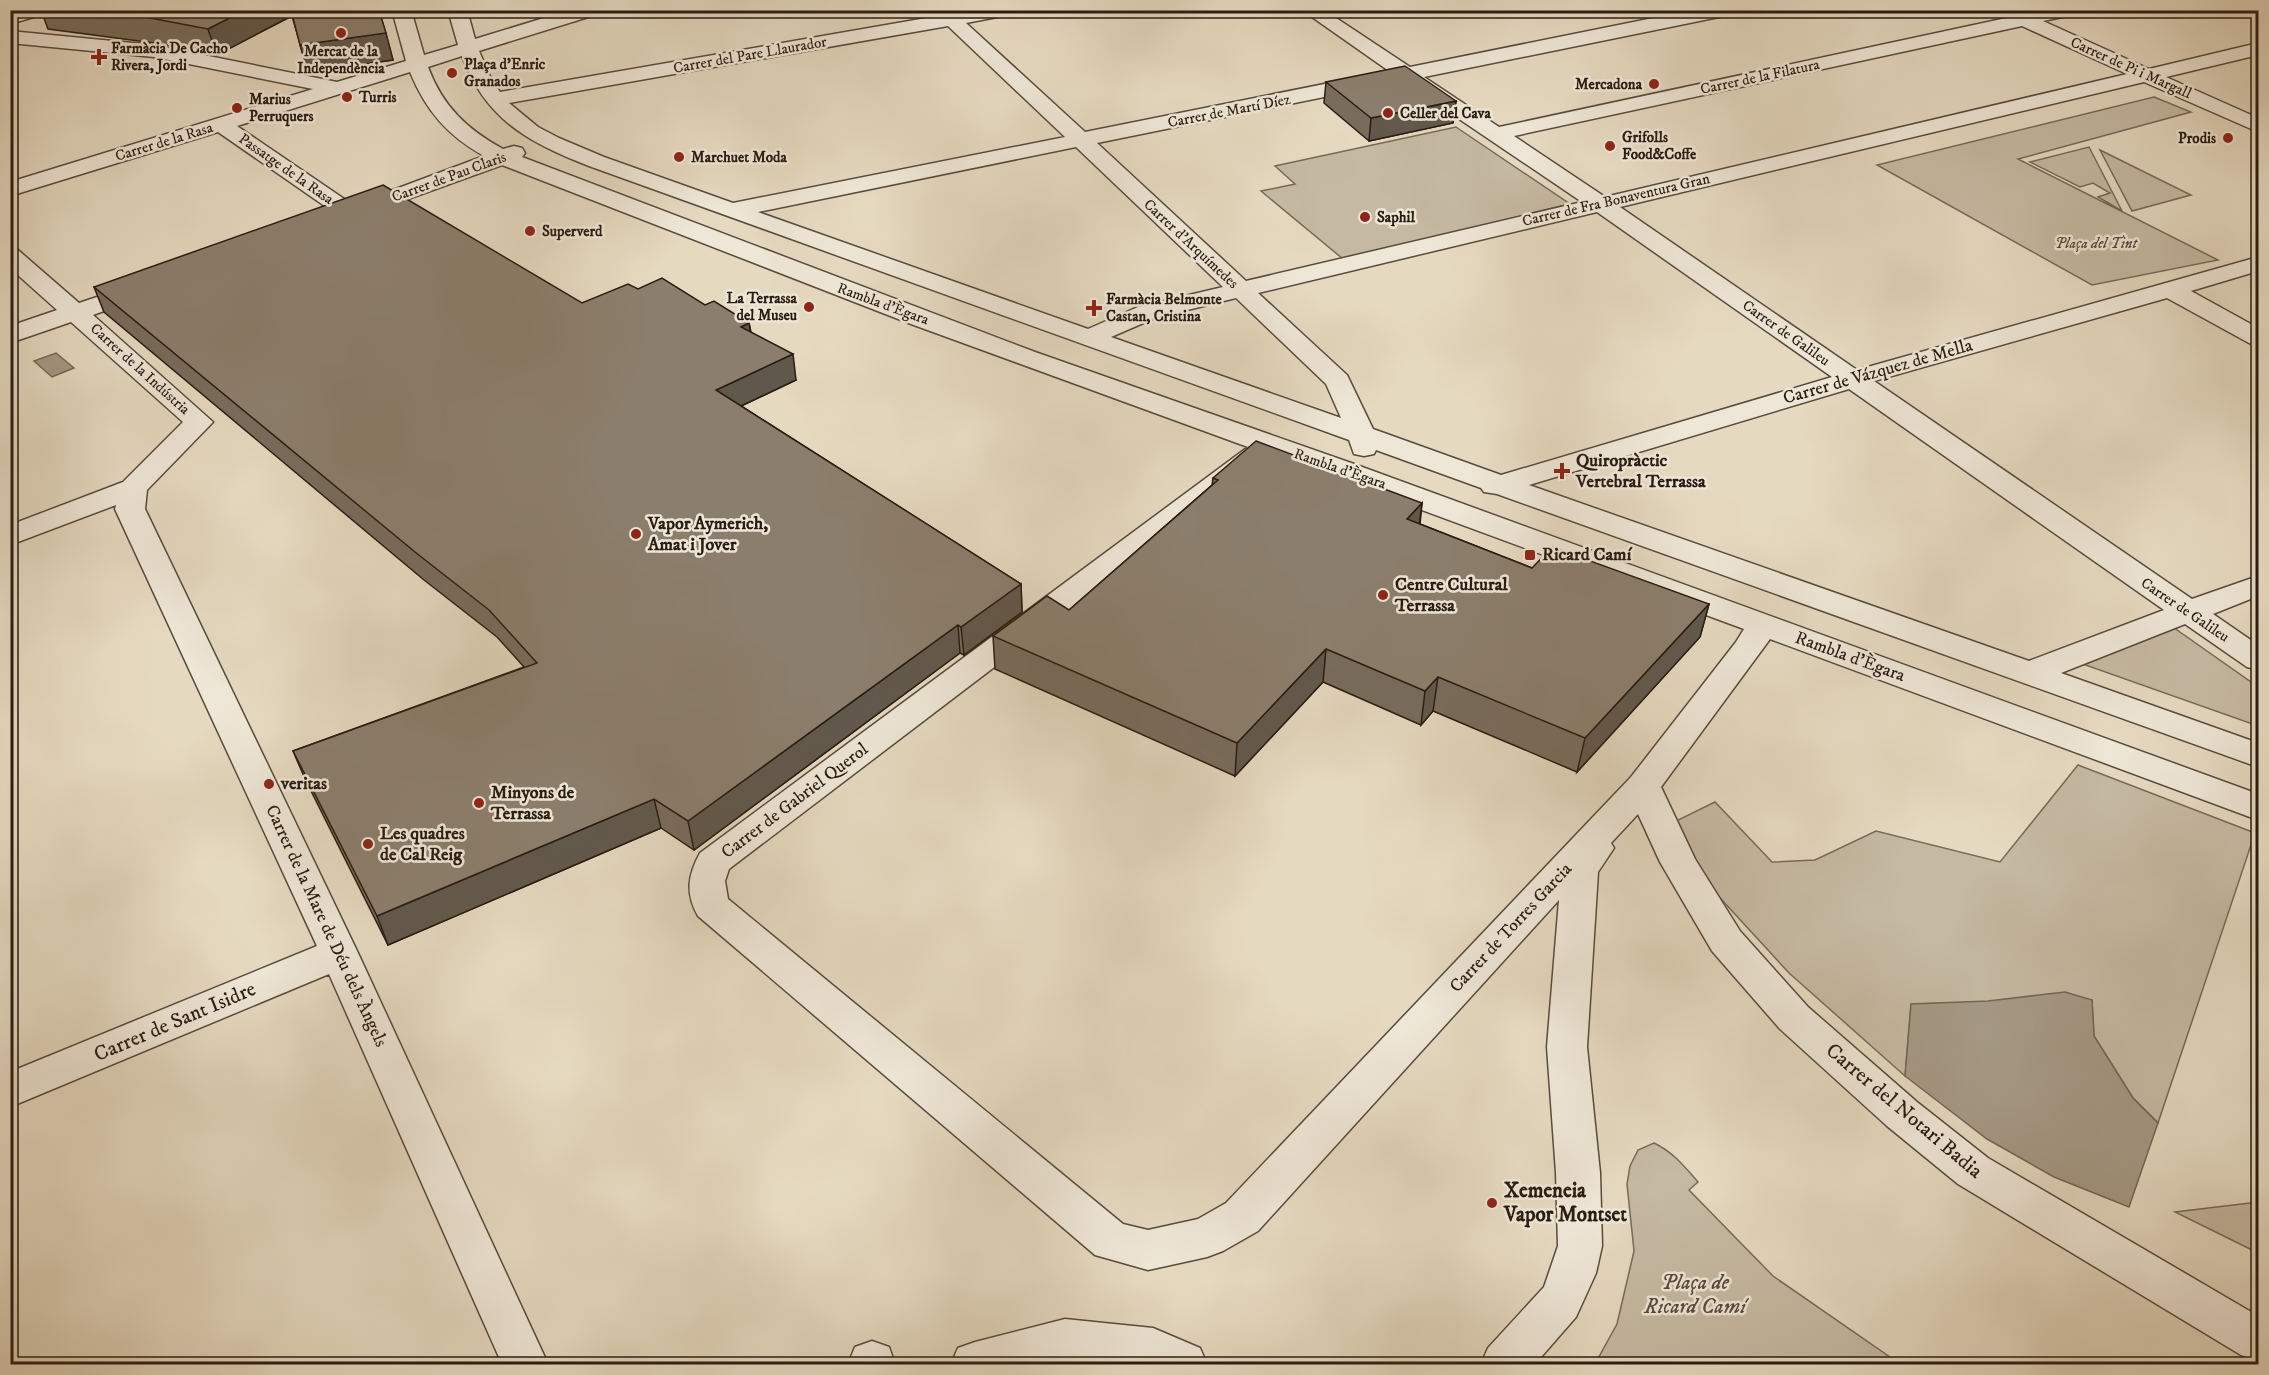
<svg xmlns="http://www.w3.org/2000/svg" width="2269" height="1375" font-family="'IM FELL DW Pica',serif">
  <style>
    .green { fill: #c5b9a2; stroke: #776a5a; stroke-width: 1.5 }
    .water { fill: #a59985; stroke: #736757; stroke-width: 1.5 }
    .lines { fill: none; stroke-linecap: round; stroke-linejoin: round }
    .street-casing { stroke: #584b3e; stroke-width: 3 }
    .street { fill: #eee6d6; fill-rule: evenodd }
    .wall { fill: #786c5d; stroke: #291c12; stroke-width: 1.5 }
    .shaded-wall { fill: #61584c; stroke: #291c12; stroke-width: 1.5 }
    .building { fill: #8b7e6c; stroke: #291c12; stroke-width: 1.5 }
    .poi-dot { fill: #8f2418; stroke: #eee6d6; stroke-width: 2 }
    .labels { text-anchor: middle; dominant-baseline: central; stroke-width: 5; stroke-linejoin: round; paint-order: stroke }
    .far-poi-label { font-size: 15px; font-weight: bold; fill: #291c12; stroke: #eee6d6; text-anchor: start }
    .far-street-label { font-size: 15px; fill: #291c12; stroke: #eee6d6 }
    .far-park-label { font-size: 15px; font-style: italic; fill: #584b3d; stroke: #eee6d6 }
    .street-label { font-size: 18px; fill: #291c12; stroke: #eee6d6 }
    .poi-label { font-size: 18px; font-weight: bold; fill: #291c12; stroke: #eee6d6; text-anchor: start }
    .near-street-label { font-size: 21px; fill: #291c12; stroke: #eee6d6 }
    .near-poi-label { font-size: 21px; font-weight: bold; fill: #291c12; stroke: #eee6d6; text-anchor: start }
    .near-park-label { font-size: 21px; font-style: italic; fill: #584b3d; stroke: #eee6d6 }
  </style>
  <rect width="100%" height="100%" fill="#e5d9c0"/>
  <filter id="stains"><feTurbulence type="fractalNoise" baseFrequency=".00333" numOctaves="4"/><feColorMatrix values="0 0 0 0 .2 0 0 0 0 .09 0 0 0 0 .02 0 0 0 .5 -.17"/></filter>
  <radialGradient id="worn" r=".72"><stop offset=".6" stop-color="#630" stop-opacity="0"/><stop offset="1" stop-color="#630" stop-opacity=".3"/></radialGradient>
  <!-- green -->
  <path class="green" d="M2154 97 2191 112 2018 159 2218 260 2092 285 1877 165Z
    M1456 127 1570 204 1343 259 1261 191 1295 184 1275 166Z
    M2089 147 2122 211 2098 197 2110 193 2093 183 2080 187 2030 162Z
    M2100 150 2191 195 2132 211Z
    M2160 618 2258 687V726L2060 656Z
    M2078 765 2255 833 2158 1123 2133 1098 2094 1036 2092 1000 1911 1004 1905 1076 1789 973 1699 875 1672 823 1715 802 1772 862 1815 860 1876 831 2000 862Z
    M1654 1143C1673 1152 1684 1166 1698 1182L1689 1190 1773 1276 1900 1364H1595L1617 1324 1634 1251 1627 1184 1630 1166 1638 1150Z
    M2258 1202V1253L2175 1212Z"/>
  <!-- water -->
  <path class="water" d="M56 353 74 368 52 377 34 361Z
    M2065 992 2092 1000 2094 1036 2133 1098 2158 1123 2129 1207 2054 1177 1987 1139 1905 1076 1911 1004 1988 1001Z"/>
  <g class="lines">
    <!-- street casing -->
    <g class="street-casing">
      <path id="street" d="M15 10H46L44 14 10 24V12Z
        M392 10H411L424 55 458 45 448 10H467L475 39 570 10H600L598 14 479 51 492 81 500 92 938 16 933 10H953L956 13 970 10H1015L1013 14 966 23 1085 132 1389 71 1302 10H1324L1410 67 1693 10H1733L1731 14 1724 16 1424 77 1499 127 2011 17 2020 12 2079 10 2077 14 2043 21 2149 69 2258 43V55L2166 77 2258 118V132L2144 82 1620 207 1857 370 2258 257V271L2191 291 2258 328V346L2249 343 2167 298 1874 381 2192 599 2258 576V596L2213 614 2258 645V670L2247 667 2185 624 2061 673 2258 743V767L1497 494 1484 492 1481 488 1376 450 1374 454 1364 456 1354 454 1349 440 589 166C529 143 485 119 462 56L428 67C443 107 467 129 503 149L514 146 522 148 525 153 522 157 1035 352 1354 464 2258 794V820L1770 639 1661 787 1695 859 1740 931 1808 1007 1917 1102 1988 1158 2258 1316V1361L2241 1355 1958 1184 1887 1126 1780 1029 1712 951 1660 862 1638 814 1611 843 1614 848 1598 872 1587 1047 1600 1173 1602 1246 1596 1273 1576 1317 1535 1364H1481L1488 1348 1544 1287 1558 1246 1556 1173 1547 1047 1559 900 1258 1231 1223 1251 1207 1257 1148 1270 1095 1255 698 916C685 893 688 875 700 853L1248 447 911 324 502 165 350 220 342 218 218 132 10 196V182L313 89 154 57 10 43V31L154 45 337 82 406 61ZM948 26 1065 137 733 203 604 157 559 138 538 127 509 103ZM2022 26 2127 74 1605 197 1514 136ZM410 72C426 111 448 136 484 156L353 205 237 126ZM1403 81 1582 202 1246 281 1097 143ZM1076 147 1223 287 1138 307 1088 329 758 212ZM1597 212 1832 377 1501 475 1373 429 1347 375 1258 293ZM1236 298 1326 384 1341 418 1111 337 1155 318ZM1849 389 2164 610 2029 661 1529 485ZM1273 455 1744 629 1736 642 1631 777 1226 1203 1198 1219 1148 1230 1123 1224 728 899 725 881 729 869Z
        M10 248 18 250 79 303 142 282 151 284 154 289 151 294 93 315 213 422 147 490 145 509 358 953 548 1364H502L329 974 10 1107V1072L317 946 115 509 116 505 10 545V525L123 482 183 422 71 322 10 343V326L57 310 10 268Z
        M1065 1319 1153 1328 1200 1348 1207 1364H951L958 1348 975 1342Z
        M872 1341 889 1347 895 1364H848L855 1347Z"/>
    </g>
    <!-- street -->
    <use href="#street" class="street"/>
  </g>
  <!-- wall -->
  <path class="wall" d="M41 10H379L393 60 308 72 292 16 217 55 154 43 48 29Z
    M1326 82 1456 101 1453 123 1369 141 1324 103Z
    M94 287 582 303 638 289 705 305 749 323 751 332 796 380 741 406 1021 584 1022 612 964 655 960 653 694 850 661 828 388 945 305 779 293 751 524 667 497 637 424 580 104 312Z
    M1213 478 1422 503 1420 524 1532 568 1709 604 1700 637 1577 772 1433 711 1421 725 1323 682 1235 776 995 669 993 636 1069 610 1212 485Z"/>
  <!-- shaded-wall -->
  <path class="shaded-wall" d="M245 10H292L293 15 217 55 208 29Z
    M386 33 393 60 308 72 300 45Z
    M1456 101 1453 123 1369 141 1371 118Z
    M749 323 753 348 741 327Z
    M793 354 796 380 720 416 716 390Z
    M1422 503 1418 535 1407 519Z
    M1021 584 1022 612 964 655 961 627Z
    M1709 604 1700 637 1577 772 1585 738Z
    M958 625 960 653 694 850 688 821Z
    M1326 649 1323 682 1235 776 1237 743Z
    M1438 677 1433 711 1421 725 1425 691Z
    M654 799 661 828 388 945 377 916Z"/>
  <!-- building -->
  <path class="building" d="M96 10H245L208 29 145 17Z
    M291 10H379L386 33 300 45Z
    M1405 66 1456 101 1371 118 1326 82Z
    M383 185 582 303 628 284 638 289 662 278 705 305 714 301 749 323 741 327 793 354 716 390 1021 584 961 627 958 625 688 821 654 799 377 916 293 751 537 663 489 610 415 552 94 287Z
    M1256 441 1422 503 1407 519 1532 568 1552 547 1709 604 1585 738 1438 677 1425 691 1326 649 1237 743 993 636 1047 596 1069 610 1218 480 1213 478Z"/>
  <!-- markers -->
  <g class="poi-dot">
    <circle cx="341" cy="33" r="6"/>
    <path d="M96 48h6v6h6v6h-6v6h-6v-6h-6v-6h6z"/>
    <circle cx="452" cy="73" r="6"/>
    <circle cx="1654" cy="84" r="6"/>
    <circle cx="347" cy="97" r="6"/>
    <circle cx="237" cy="108" r="6"/>
    <circle cx="1388" cy="113" r="6"/>
    <circle cx="2228" cy="138" r="6"/>
    <circle cx="1610" cy="146" r="6"/>
    <circle cx="679" cy="157" r="6"/>
    <circle cx="1365" cy="217" r="6"/>
    <circle cx="530" cy="231" r="6"/>
    <circle cx="809" cy="307" r="6"/>
    <path d="M1091 299h6v6h6v6h-6v6h-6v-6h-6v-6h6z"/>
    <path d="M1559 462h6v6h6v6h-6v6h-6v-6h-6v-6h6z"/>
    <circle cx="636" cy="534" r="6"/>
    <rect x="1524" y="549" width="12" height="12" rx="3"/>
    <circle cx="1383" cy="595" r="6"/>
    <circle cx="269" cy="784" r="6"/>
    <circle cx="479" cy="803" r="6"/>
    <circle cx="368" cy="844" r="6"/>
    <circle cx="1492" cy="1203" r="6"/>
  </g>
  <g class="labels">
    <!-- far-poi labels -->
    <g class="far-poi-label">
      <text x="111" y="48">Farmàcia De Cacho<tspan x="111" dy="17">Rivera, Jordi</tspan></text>
      <text x="341" y="51" text-anchor="middle">Mercat de la<tspan x="341" dy="17">Independència</tspan></text>
      <text x="464" y="64">Plaça d'Enric<tspan x="464" dy="17">Granados</tspan></text>
      <text x="1642" y="84" text-anchor="end">Mercadona</text>
      <text x="359" y="97">Turris</text>
      <text x="249" y="99">Marius<tspan x="249" dy="17">Perruquers</tspan></text>
      <text x="1400" y="113">Celler del Cava</text>
      <text x="1622" y="137">Grifolls<tspan x="1622" dy="17">Food&amp;Coffe</tspan></text>
      <text x="2216" y="138" text-anchor="end">Prodis</text>
      <text x="691" y="157">Marchuet Moda</text>
      <text x="1377" y="217">Saphil</text>
      <text x="542" y="231">Superverd</text>
      <text x="797" y="298" text-anchor="end">La Terrassa<tspan x="797" dy="17">del Museu</tspan></text>
      <text x="1106" y="299">Farmàcia Belmonte<tspan x="1106" dy="17">Castan, Cristina</tspan></text>
    </g>
    <!-- far-street labels -->
    <g class="far-street-label">
      <text transform="translate(750 55) rotate(-10)">Carrer del Pare Llaurador</text>
      <text transform="translate(2131 68) rotate(24)">Carrer de Pi i Margall</text>
      <text transform="translate(1760 77) rotate(-12)">Carrer de la Filatura</text>
      <text transform="translate(1229 111) rotate(-11)">Carrer de Martí Díez</text>
      <text transform="translate(164 142) rotate(-17)">Carrer de la Rasa</text>
      <text transform="translate(286 169) rotate(35)">Passatge de la Rasa</text>
      <text transform="translate(449 177) rotate(-20)">Carrer de Pau Claris</text>
      <text transform="translate(1616 200) rotate(-13)">Carrer de Fra Bonaventura Gran</text>
      <text transform="translate(1191 244) rotate(43)">Carrer d'Arquímedes</text>
      <text transform="translate(883 304) rotate(20)">Rambla d'Ègara</text>
      <text transform="translate(1786 333) rotate(35)">Carrer de Galileu</text>
      <text transform="translate(140 369) rotate(42)">Carrer de la Indústria</text>
      <text transform="translate(1340 469) rotate(19)">Rambla d'Ègara</text>
      <text transform="translate(2185 610) rotate(34)">Carrer de Galileu</text>
    </g>
    <!-- far-park labels -->
    <g class="far-park-label">
      <text x="2096" y="243">Plaça del Tint</text>
    </g>
    <!-- street labels -->
    <g class="street-label">
      <text transform="translate(1878 372) rotate(-16)">Carrer de Vázquez de Mella</text>
      <text transform="translate(1850 657) rotate(20)">Rambla d'Ègara</text>
      <text transform="translate(795 801) rotate(-37)">Carrer de Gabriel Querol</text>
      <text transform="translate(326 926) rotate(65)">Carrer de la Mare de Déu dels Àngels</text>
      <text transform="translate(1511 928) rotate(-47)">Carrer de Torres Garcia</text>
    </g>
    <!-- poi labels -->
    <g class="poi-label">
      <text x="1576" y="461">Quiropràctic<tspan x="1576" dy="21">Vertebral Terrassa</tspan></text>
      <text x="648" y="524">Vapor Aymerich,<tspan x="648" dy="21">Amat i Jover</tspan></text>
      <text x="1542" y="555">Ricard Camí</text>
      <text x="1395" y="585">Centre Cultural<tspan x="1395" dy="21">Terrassa</tspan></text>
      <text x="281" y="784">veritas</text>
      <text x="491" y="793">Minyons de<tspan x="491" dy="21">Terrassa</tspan></text>
      <text x="380" y="834">Les quadres<tspan x="380" dy="21">de Cal Reig</tspan></text>
    </g>
    <!-- near-street labels -->
    <g class="near-street-label">
      <text transform="translate(175 1022) rotate(-23)">Carrer de Sant Isidre</text>
      <text transform="translate(1904 1111) rotate(40)">Carrer del Notari Badia</text>
    </g>
    <!-- near-poi labels -->
    <g class="near-poi-label">
      <text x="1504" y="1191">Xemeneia<tspan x="1504" dy="24">Vapor Montset</tspan></text>
    </g>
    <!-- near-park labels -->
    <g class="near-park-label">
      <text x="1695" y="1283">Plaça de<tspan x="1695" dy="24">Ricard Camí</tspan></text>
    </g>
  </g>
  <!-- margin -->
  <rect width="2269" height="1375" fill="none" stroke="#e5d9c0" stroke-width="36"/>
  <rect x="12" y="12" width="2245" height="1351" fill="none" stroke="#291c12" stroke-width="3"/>
  <rect x="18" y="18" width="2233" height="1339" fill="none" stroke="#291c12" stroke-width="1.5"/>
  <rect width="100%" height="100%" filter="url(#stains)"/>
  <rect width="100%" height="100%" fill="url(#worn)"/>
</svg>
